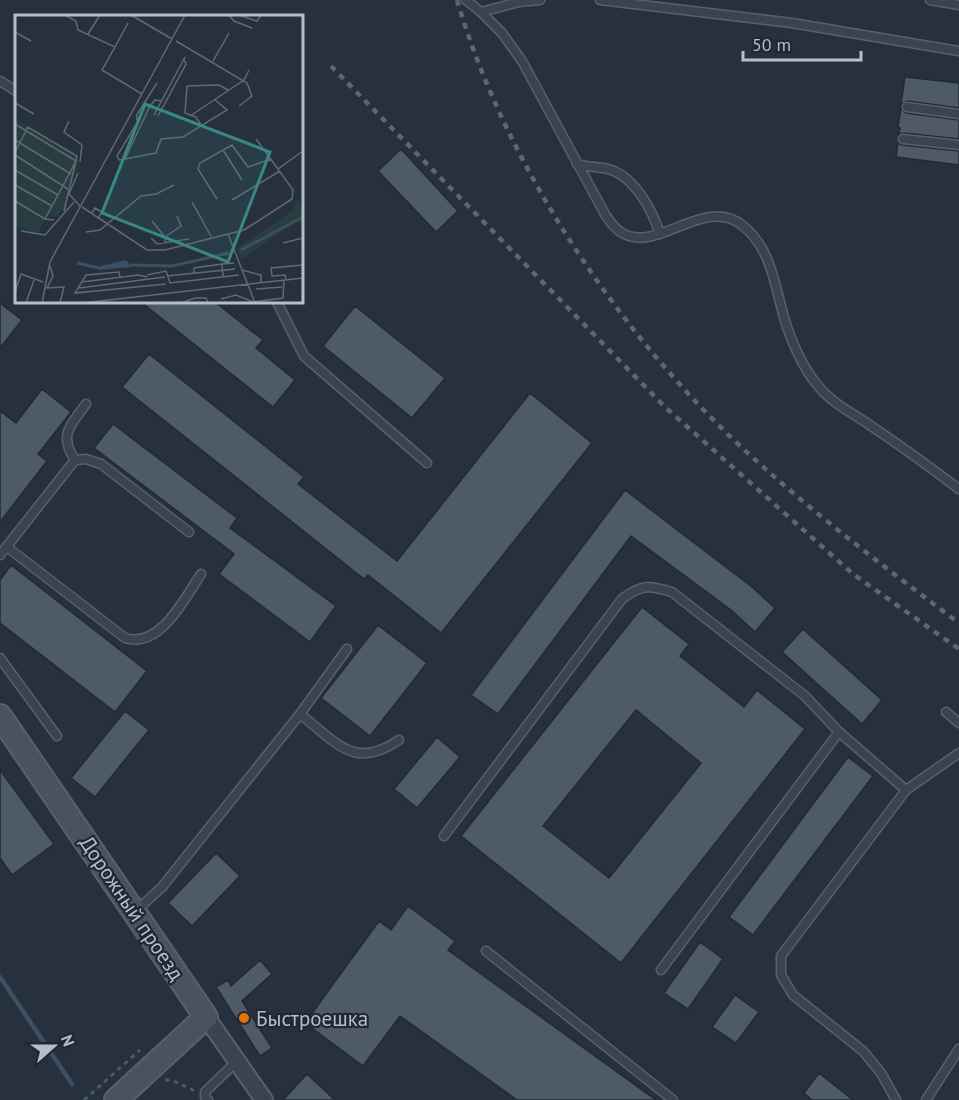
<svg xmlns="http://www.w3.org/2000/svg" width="959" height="1100" font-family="'PT Sans',sans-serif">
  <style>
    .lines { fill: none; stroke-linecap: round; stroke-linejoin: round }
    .stream { stroke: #3d4f65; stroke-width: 4.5 }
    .building { fill: #4f5a68; stroke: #212a35; stroke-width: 1.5; fill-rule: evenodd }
    .lane-casing { stroke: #58616b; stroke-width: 11 }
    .street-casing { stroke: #58616b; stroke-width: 20 }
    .secondary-casing { stroke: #58616b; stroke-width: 26 }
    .path { stroke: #485b5d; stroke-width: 3; stroke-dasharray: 4.5 4.5; stroke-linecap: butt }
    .lane { stroke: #3a434e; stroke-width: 8 }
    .street { stroke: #3a434e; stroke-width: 16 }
    .secondary { stroke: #485260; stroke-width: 22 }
    .rail { stroke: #5c6774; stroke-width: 4.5; stroke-dasharray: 6 6; stroke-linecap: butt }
    .food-dot { fill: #e8710a; stroke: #1f2833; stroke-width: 2 }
    .labels { text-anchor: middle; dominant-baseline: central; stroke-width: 4.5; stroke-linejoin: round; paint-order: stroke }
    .street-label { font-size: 21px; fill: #b6bec8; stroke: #1f2833 }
    .poi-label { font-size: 21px; fill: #b6bec8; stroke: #1f2833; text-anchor: start }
    .inset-river { fill: none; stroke: #3d4f65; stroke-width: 3 }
    .inset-road { fill: none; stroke: #606975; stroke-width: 1.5 }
    .view { fill: #398884; fill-opacity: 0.15; stroke: #398884; stroke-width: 3 }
    .inset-edge { fill: none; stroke: #b6bec8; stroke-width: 3 }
  </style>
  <rect width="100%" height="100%" fill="#26313d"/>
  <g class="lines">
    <!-- stream -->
    <path class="stream" d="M0 977 72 1084"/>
  </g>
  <!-- building -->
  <path class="building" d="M905 77 959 83V108L908 101 901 104Z
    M901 108 906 113 959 120V139L904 133 899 134 900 128 898 127Z
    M898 143 902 145 959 151V165L896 157Z
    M401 149 458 211 436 232 378 171Z
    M141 302H215L263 340 256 348 295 380 273 407Z
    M0 303 22 320 0 348Z
    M355 306 445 378 412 418 323 346Z
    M149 354 304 477 298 484 397 561 530 393 592 443 441 633 368 575 364 579 122 387Z
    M42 389 71 412 38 454 47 461 0 522V411L16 423Z
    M113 424 237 518 230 528 336 606 310 642 219 574 234 554 94 448Z
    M625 490 752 587 775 608 755 632 731 610 631 536 498 714 471 695Z
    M11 565 147 671 115 712 0 623V580Z
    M642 607 689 644 680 656 744 707 757 690 805 729 621 963 461 836ZM636 710 701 763 609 878 543 826Z
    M378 625 427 663 370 736 321 698Z
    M803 629 882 700 862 724 782 652Z
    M125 711 149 730 95 797 71 778Z
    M437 737 460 757 417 808 394 789Z
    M848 757 873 776 753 935 729 917Z
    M0 770 54 844 12 875 0 858Z
    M216 853 240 876 192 926 168 903Z
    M408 906 455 941 448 950 656 1100H517L400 1016 363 1066 305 1023 379 921 391 930Z
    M700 942 723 959 688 1009 664 993Z
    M260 960 272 974 242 1001 272 1048 260 1056 216 987 228 980 231 986Z
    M735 995 759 1012 736 1043 712 1027Z
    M819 1073 853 1100H812L804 1093Z
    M307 1074 335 1100H283Z"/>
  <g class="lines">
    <!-- lane casing -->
    <g class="lane-casing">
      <path id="lane" d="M466 0 481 12 519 2 540 0
        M600 0 792 23 959 51
        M930 0 959 5
        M481 12 502 33 522 61 606 216C609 220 613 226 618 230 653 259 703 194 742 225 774 250 775 292 787 327 794 347 805 371 819 387 833 404 856 415 874 428 903 447 931 468 959 489
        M0 81 16 91
        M907 107 959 114
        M903 139 959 145
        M577 164C589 168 603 166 614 171 637 181 653 212 660 234
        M277 302 304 356 427 463
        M75 460C58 435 71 425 86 404
        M7 547 125 638C160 649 185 598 201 574
        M0 555 75 460 86 459 101 464 189 532
        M0 658 57 736
        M946 712 959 723
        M300 714C336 742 354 771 399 740
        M906 790 959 753
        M444 836 622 599C642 584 649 585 672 592L805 696 839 732 906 790 781 956V975L793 995 863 1051 881 1073 896 1100
        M136 911 162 887 300 714 347 649
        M486 951 673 1100
        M661 970 839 732
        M208 1100 205 1097V1092L237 1061
        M926 1100 959 1049"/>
    </g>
    <!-- street casing -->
    <g class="street-casing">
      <path id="street" d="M206 1017 264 1100"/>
    </g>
    <!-- secondary casing -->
    <g class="secondary-casing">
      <path id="secondary" d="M0 716 206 1017 116 1100"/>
    </g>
    <!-- path -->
    <path class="path" d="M165 1080H171L195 1091
      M84 1100 140 1050"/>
    <!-- lane -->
    <use href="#lane" class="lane"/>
    <!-- street -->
    <use href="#street" class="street"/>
    <!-- secondary -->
    <use href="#secondary" class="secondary"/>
    <!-- rail -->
    <path class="rail" d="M457 0C506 167 622 339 751 456 817 516 888 570 959 623
      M331 66 665 407 853 574 959 649"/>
  </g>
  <!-- markers -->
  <circle class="food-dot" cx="244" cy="1018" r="6"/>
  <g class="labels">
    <!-- street labels -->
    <g class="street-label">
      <text transform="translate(132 908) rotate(56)">Дорожный проезд</text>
    </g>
    <!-- poi labels -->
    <g class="poi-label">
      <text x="256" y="1018">Быстроешка</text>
    </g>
  </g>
  <!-- overview -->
  <g transform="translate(15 15)">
    <rect width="288" height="288" fill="#26313d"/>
    <path d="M0 104 59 138 64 145 50 192 40 202 33 199 22 219 0 210ZM281 185 286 187 288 207H279L226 245 222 233 279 195Z" fill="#293e3f"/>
    <path d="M111 245 116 252 84 255 82 252Z" fill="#3d4f65"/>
    <path class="inset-river" d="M226 235 288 202M62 248 84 253M115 250 157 251 214 238"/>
    <path class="inset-road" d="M50 0 61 6 63 15 100 32 87 55 127 79M116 0 157 24M214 0 219 6 237 13M223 0 242 6 246 0M0 17 16 26M73 19 85 0M161 26 232 68 237 81 224 91M100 32 113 8M198 46 214 18M0 88 19 99M139 100 170 42M121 101 142 68M122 101V108L102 141 104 145 110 144 135 91 140 85 147 86M143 101 171 49 169 45M175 101 229 65 234 55M54 106 49 117 67 130 65 147M0 109 61 146 30 204M186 110 181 102 170 98 172 71 204 70 213 75M241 124 263 154M0 125 56 159M208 135 227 165M0 137 13 112 62 141 49 196M0 140 53 174M110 144 141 138 146 124 168 122 212 95 199 84M0 155 43 180M63 158 54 179 65 191M0 170 37 191M202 184 183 154 185 148 217 130 233 152 256 144M217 185 265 156M0 186 30 204 39 205M177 187 197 223M67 192 132 235H150L229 215 277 184 278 175 263 154 288 136M76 199 80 193 87 197 83 204M137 206 150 222V228M6 216 30 220 59 187M71 217 85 215 126 181 141 179 159 170M213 219 240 288M150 222 166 211 162 201M136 223 142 229 174 224M268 228 288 223M227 255 246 260V267M179 258V253L207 249M132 260 151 256 155 268 224 260M152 261 220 254M208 261 207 249 219 248M105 262 104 257 71 260 60 278 151 269M271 264 270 260 257 261 256 253 288 250M67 267 123 260 132 262M30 273 49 272 45 288M32 273 38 261 35 251M64 273 150 262M241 274 267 272M0 277 6 259 28 267M206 284 221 280 238 287 268 283 269 265M11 288 19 265M27 288 35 247 170 0M67 288 288 263M166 288 180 283H191L193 288"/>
    <path class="view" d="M130 89 255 137 213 247 87 198Z"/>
    <rect width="288" height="288" class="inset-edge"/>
  </g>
  <!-- north arrow -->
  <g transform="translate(54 1046) rotate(69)" stroke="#1f2833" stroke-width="4.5" paint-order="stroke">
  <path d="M0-4.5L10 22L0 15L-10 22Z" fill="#b6bec8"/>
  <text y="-9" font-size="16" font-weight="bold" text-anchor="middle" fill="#b6bec8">N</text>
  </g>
  <!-- scale -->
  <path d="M743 51v9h118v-9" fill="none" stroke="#b6bec8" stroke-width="3"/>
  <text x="752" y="51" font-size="18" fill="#b6bec8" stroke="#1f2833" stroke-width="4.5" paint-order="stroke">50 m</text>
</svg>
